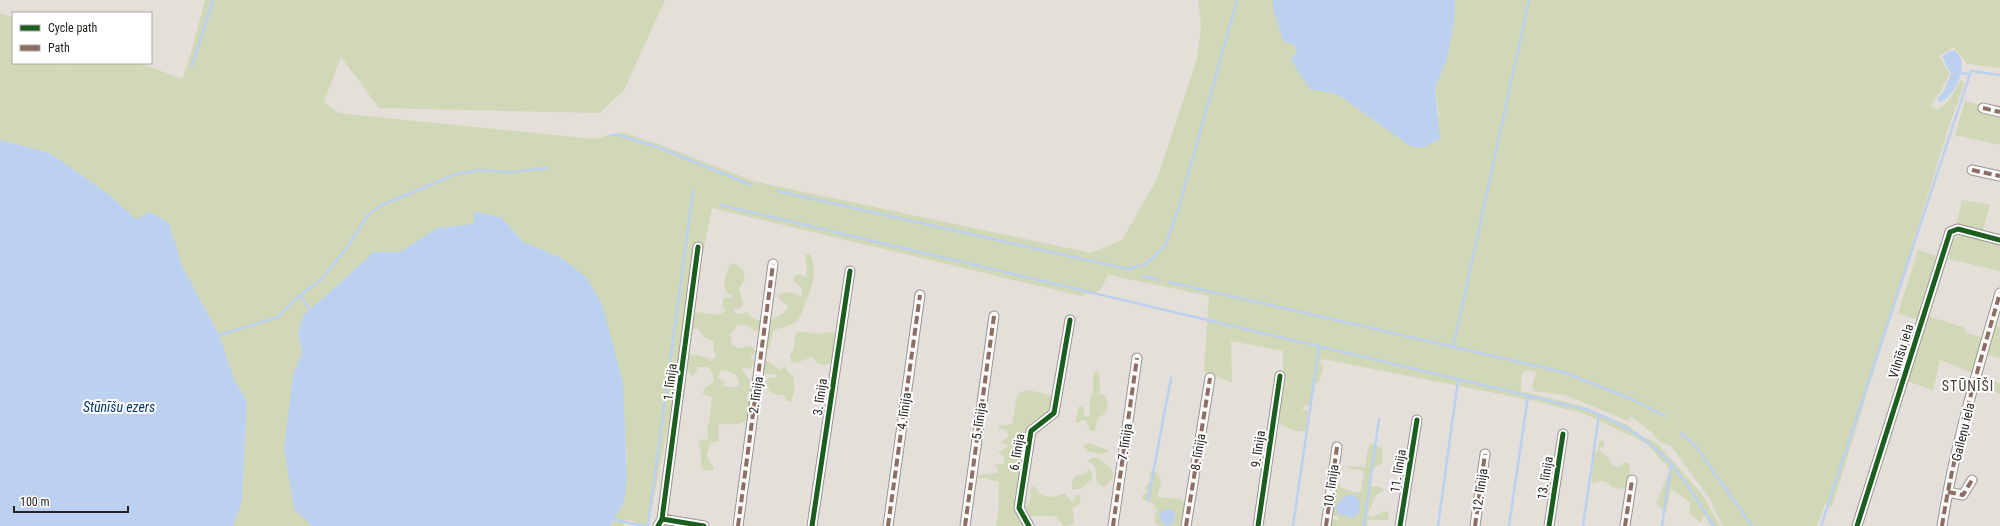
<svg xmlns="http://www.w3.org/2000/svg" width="2000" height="526" font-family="'Roboto Condensed',sans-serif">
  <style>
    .green { fill: #d1d8b7; fill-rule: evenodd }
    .water { fill: #bcd0ef }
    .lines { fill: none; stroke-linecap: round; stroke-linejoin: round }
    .stream { stroke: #bcd0ef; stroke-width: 2.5 }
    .minor-casing { stroke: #9a9692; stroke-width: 11 }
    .minor { stroke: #fbfaf9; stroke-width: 9 }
    .quiet { stroke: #8d6e63; stroke-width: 4; stroke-dasharray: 8 4; stroke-linecap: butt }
    .cycleway-casing { stroke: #fff; stroke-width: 8 }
    .cycleway { stroke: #1b5e20; stroke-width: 5 }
    .labels { text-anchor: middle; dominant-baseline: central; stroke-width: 4; stroke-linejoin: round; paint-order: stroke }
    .street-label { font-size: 13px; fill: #282520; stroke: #fff }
    .neighbourhood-label { font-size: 14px; letter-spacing: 1px; fill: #433c32; stroke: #fff }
    .water-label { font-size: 14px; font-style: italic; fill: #023575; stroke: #fff }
  </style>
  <rect width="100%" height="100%" fill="#e5dfd9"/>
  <!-- green -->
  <path class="green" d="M205 0H665L624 90 600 113 379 108 341 57 324 102 338 113 594 139 622 132 661 145 753 181 1091 253 1122 240 1157 179 1197 59 1201 25 1198 0H1273V8L1294 45 1310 89 1337 94 1410 146 1439 116 1435 88 1447 58 1454 22 1455 0H2000V68L1967 64 1954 47 1939 56 1950 74 1938 95 1930 106 1938 110 1949 100 1961 80 1965 82 1949 126 1832 507 1825 504 1817 526H1723L1717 516 1710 499 1670 445 1661 443 1651 432 1630 416 1628 421 1565 395 1534 391 1532 385 1537 372 1526 370 1522 374 1521 380V391L1582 406 1627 425 1644 437 1657 443 1702 494 1720 526H1711L1704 515 1701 523 1689 513 1691 503 1671 489 1666 512 1656 503 1670 470 1646 443 1585 414 1530 400 1323 359 1320 362 1324 367 1319 381 1313 385 1311 388 1312 405 1311 406 1305 405 1302 408 1303 410 1308 411 1307 419 1309 428C1300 436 1284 427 1276 420L1283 391V351L1231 341 1232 383 1204 371 1209 296 1109 275 1099 291 1081 296 712 208 648 526 626 519 623 526H610L615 520 627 459 624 425 562 258 523 242 502 218 474 212V224L437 228 400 252H374L303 316 298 333 302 352 293 375 294 509 312 526H233L242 501 247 400 235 382 219 335 182 266 169 223 135 219 111 196 50 153 0 140V13L13 17V63H59L65 65V63H140L182 79 188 64Z
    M1965 101 1981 105 2000 115V145L1955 135Z
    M1962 200 1990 205 1983 230 1956 226Z
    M1963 235 2000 244V271L1948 259 1954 238Z
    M1918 250 1940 257 1919 320 1898 314Z
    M805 253 810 254C818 271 813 285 806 302 802 310 802 318 794 323 788 327 779 327 773 331L770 348 768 349 766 346 767 323C775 316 783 316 788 307V305L783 303 778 296V294L790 292 800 296 802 295V288L795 282 793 277 799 274 806 277 807 266 805 259Z
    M734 263 742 269 745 279 739 288 743 304 739 309H733L734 312 737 314 747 312 751 317 761 321V332L753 330 746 325H738L730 335 732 345 738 348 752 346 757 353 750 357 754 362 751 369 741 367C743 373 753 381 750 389 749 391 748 393 747 395 758 424 742 425 719 424V441L711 443C704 457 707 457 714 468L713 471 704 470 701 467V450L698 444 700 440 708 439 707 428 709 422 712 398 711 396 705 395 702 393 706 387 713 383V374L708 367H698L697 369 695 375 691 376 687 368 689 355 691 354 706 357 711 361 717 355 713 351 714 342 704 337 698 328 694 329 692 327 694 314 699 312 715 315 725 312V309L722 308 724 298 728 297 731 299 733 296 726 292 724 283 729 266ZM724 370 736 375 739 380V387H723L725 382 718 377 720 371Z
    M1928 316 1965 328 1964 332 1983 338 1973 373 1940 360 1933 390 1907 381Z
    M1996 326 2000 327V358L1988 355Z
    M797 331 817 334 832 332 835 335 832 362 826 365 818 364 812 357 796 363 792 362 790 355C796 348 793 340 797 331Z
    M765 361 769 362 779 370 785 366 789 374 793 375 795 389 791 402 787 401 784 395C772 395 768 393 766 381L769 378 776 377V375L764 374 762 370Z
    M1095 371 1099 372 1100 394 1106 396C1109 414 1107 410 1097 420L1095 431H1091L1086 421 1082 420 1079 423 1075 422 1079 406 1083 407 1085 417 1090 415V399L1093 392V377Z
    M1982 375 2000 383V394L1978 386Z
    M1029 390 1053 396 1050 412 1037 422 1021 470 1024 526H996L999 505V482L984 478 976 479V475L999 473 995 465 1005 463 1004 457 998 452 1008 447V445L1000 443 1009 436 1006 430 999 428 998 426 1012 424 1017 397 1020 392Z
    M1602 440 1604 441V446L1599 449 1609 459 1613 466 1618 468 1626 462 1629 463 1630 473 1628 487 1621 489 1612 487 1608 483 1601 481 1592 483 1593 456 1598 450 1599 442Z
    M1088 443 1108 450V452L1101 454 1086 451 1083 446Z
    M1371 443 1382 448V464L1371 469 1370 486 1380 487 1384 490 1376 495 1367 516 1372 517 1385 511 1389 512 1388 520H1368L1367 526H1328L1331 518 1339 521 1338 517 1333 515 1330 510 1335 484 1337 481 1343 489 1358 493 1361 491 1364 471 1346 468 1349 466 1365 467 1368 448Z
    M1097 457 1112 469 1113 477 1104 488 1097 483 1095 466 1088 461 1091 458Z
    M1089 470 1092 473V479L1080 489H1072V481L1076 476 1082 475Z
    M1151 471 1157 473 1161 481 1157 497 1180 499 1184 503 1182 526H1160L1155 522 1154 515 1158 511 1153 504 1142 499V495L1149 492 1144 488 1152 479 1151 477 1148 476Z
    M1032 486C1037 488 1038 492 1043 495 1050 499 1057 496 1065 493L1071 502H1073L1077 494 1079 495 1081 503 1073 508 1074 524 1064 526 1055 516H1030L1026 508 1031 498V488Z"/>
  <!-- water -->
  <path class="water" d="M1273 0H1455L1454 22 1447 58 1435 88 1440 139 1423 148 1410 146 1337 94 1310 89 1290 59 1297 52 1294 45 1283 41 1273 8Z
    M1955 50C1958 54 1962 59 1962 64 1962 78 1953 96 1941 102L1937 99 1944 91 1951 74 1942 57 1948 52Z
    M0 140 50 153 111 196 135 219 150 212 169 223 182 266 219 335 235 382 247 400 242 501 233 526H0Z
    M474 211 502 218 523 242 562 258 587 278 602 304 623 383 627 478 624 502 610 526H312L294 509 284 448 293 375 302 352 298 333 303 316 374 252H400L437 228 474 224Z
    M1346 495H1354L1360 501 1359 513 1353 518C1335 514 1329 510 1346 495Z
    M1171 509 1175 513 1173 524 1166 526 1160 520 1159 513 1165 510Z"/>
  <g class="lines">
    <!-- stream -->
    <path class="stream" d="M192 66 213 0
      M1970 74 1971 71 2000 75
      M610 135H619L660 148 751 185
      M777 191 1127 269 1146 264 1165 246 1179 207 1237 0
      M721 205 1588 410C1619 422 1648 438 1670 463 1687 482 1700 505 1714 526
      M1143 276 1158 280
      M1169 282 1563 372 1634 400 1665 416
      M300 295 322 279 348 246 368 215 382 205 456 174 480 170 510 172 548 168
      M219 335 278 317 300 295 310 310
      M1453 348 1529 0
      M1681 433 1697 448 1752 526
      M1148 500 1171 378
      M615 520 645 526
      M648 526 693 191
      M1293 526 1319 347
      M1364 526 1379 419
      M1438 526 1458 380
      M1509 526 1528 396
      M1583 526 1599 415
      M1662 526 1671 464
      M1821 526 1970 74 1960 73"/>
    <!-- minor casing -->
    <g class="minor-casing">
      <path id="minor" d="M1983 108 2000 112
        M1972 170 2000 176
        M1948 492 1963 495 1972 480
        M662 519 698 247
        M658 526 662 519 704 526
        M738 526 773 264
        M812 526 850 271
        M888 526 920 295
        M965 526 994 316
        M1029 526 1019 508 1031 431 1054 413 1070 320
        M1113 526 1137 358
        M1186 526 1210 378
        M1258 526 1280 376
        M1326 526 1337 447
        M1400 526 1417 420
        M1475 526 1485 454
        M1549 526 1563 434
        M1625 526 1632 480
        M1857 526 1950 232 1958 229 2000 240
        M1942 526C1954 447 1978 369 2000 293"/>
    </g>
    <!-- minor -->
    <use href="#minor" class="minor"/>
    <!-- quiet -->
    <path class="quiet" d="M1983 108 2000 112
      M1972 170 2000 176
      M1948 492 1963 495 1972 480
      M738 526 773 264
      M888 526 920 295
      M965 526 994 316
      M1113 526 1137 358
      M1186 526 1210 378
      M1326 526 1337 447
      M1475 526 1485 454
      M1625 526 1632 480
      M1942 526C1954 447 1978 369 2000 293"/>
    <!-- cycleway casing -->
    <g class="cycleway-casing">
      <path id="cycleway" d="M662 519 698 247
        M658 526 662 519 704 526
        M812 526 850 271
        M1029 526 1019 508 1031 431 1054 413 1070 320
        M1258 526 1280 376
        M1400 526 1417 420
        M1549 526 1563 434
        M1857 526 1950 232 1958 229 2000 240"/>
    </g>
    <!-- cycleway -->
    <use href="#cycleway" class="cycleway"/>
  </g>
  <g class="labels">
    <!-- street labels -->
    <g class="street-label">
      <text transform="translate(1901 351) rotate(-73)">Vilnīšu iela</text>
      <text transform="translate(670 382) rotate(-83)">1. līnija</text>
      <text transform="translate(756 395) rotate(-82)">2. līnija</text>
      <text transform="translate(820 397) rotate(-82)">3. līnija</text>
      <text transform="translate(904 411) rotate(-82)">4. līnija</text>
      <text transform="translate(979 421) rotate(-82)">5. līnija</text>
      <text transform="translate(1963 432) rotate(-76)">Gaileņu iela</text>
      <text transform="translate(1125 442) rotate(-82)">7. līnija</text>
      <text transform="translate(1258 449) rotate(-82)">9. līnija</text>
      <text transform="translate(1017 452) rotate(-80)">6. līnija</text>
      <text transform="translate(1198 452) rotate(-81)">8. līnija</text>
      <text transform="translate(1398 471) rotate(-81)">11. līnija</text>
      <text transform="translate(1545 478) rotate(-81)">13. līnija</text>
      <text transform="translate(1331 486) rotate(-82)">10. līnija</text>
      <text transform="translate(1480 490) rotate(-82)">12. līnija</text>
    </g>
    <!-- neighbourhood labels -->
    <g class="neighbourhood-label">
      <text x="1968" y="386">STŪNĪŠI</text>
    </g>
    <!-- water labels -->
    <g class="water-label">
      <text x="119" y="407">Stūnīšu ezers</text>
    </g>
  </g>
  <!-- legend -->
  <rect x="12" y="12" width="140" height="52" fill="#ffffff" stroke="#a9a8a6"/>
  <rect x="20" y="25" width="20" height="6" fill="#1b5e20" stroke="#a9a8a6"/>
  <text x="48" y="32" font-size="12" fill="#282520">Cycle path</text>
  <rect x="20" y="45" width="20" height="6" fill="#8d6e63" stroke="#a9a8a6"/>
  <text x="48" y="52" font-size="12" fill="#282520">Path</text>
  <!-- scale -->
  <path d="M14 506v6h114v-6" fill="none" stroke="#282520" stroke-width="2"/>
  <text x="20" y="506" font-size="12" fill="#282520" stroke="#ffffff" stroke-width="3" paint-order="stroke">100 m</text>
</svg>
